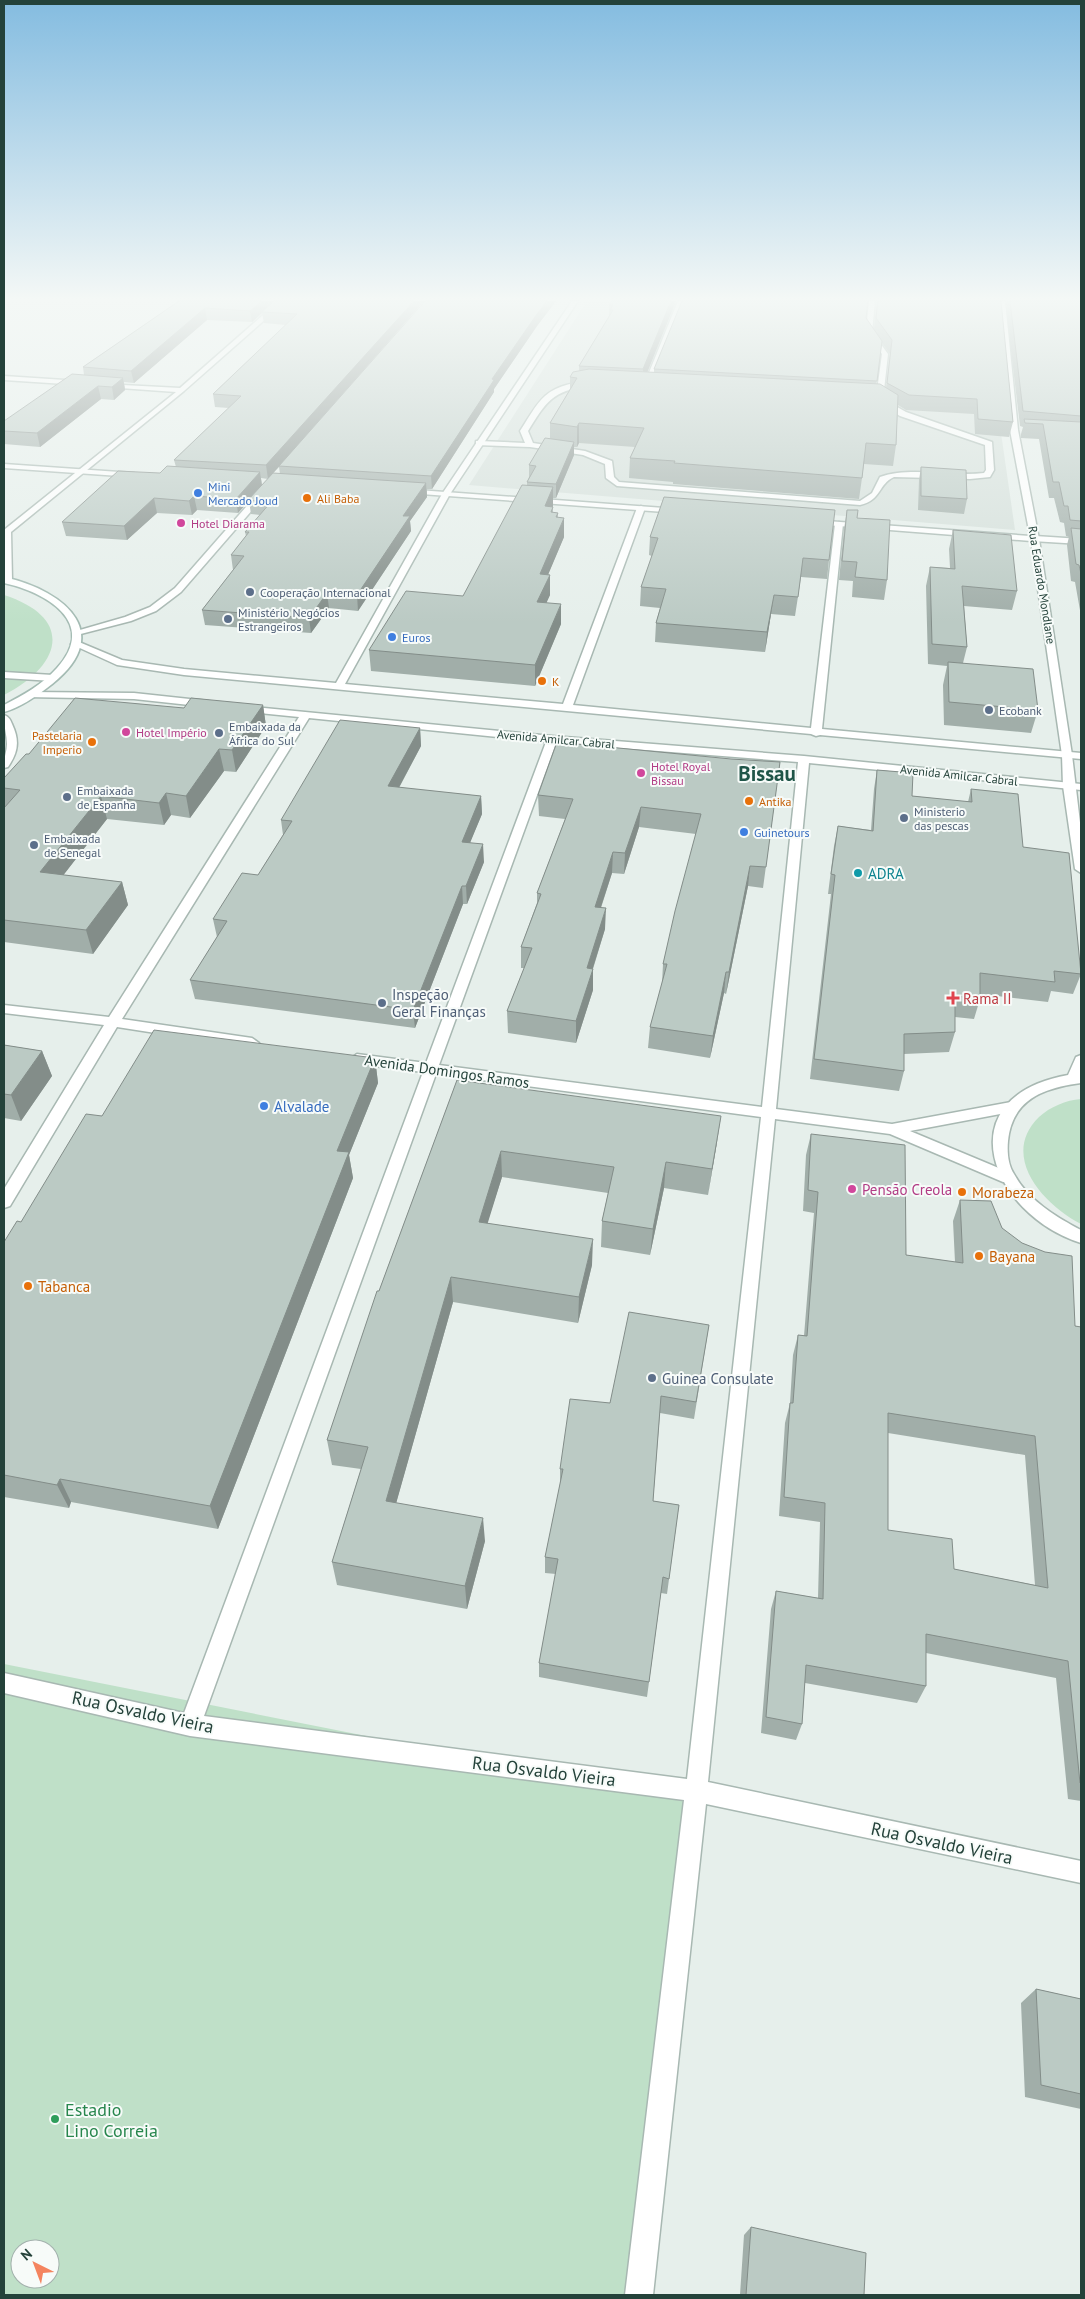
<svg xmlns="http://www.w3.org/2000/svg" width="1085" height="2299" font-family="'PT Sans',sans-serif">
  <style>
    .built { fill: #d4dfda }
    .green { fill: #bfe0c8; fill-rule: evenodd }
    .lines { fill: none; stroke-linecap: round; stroke-linejoin: round }
    .service-casing { stroke: #a8b8b2; stroke-width: 3 }
    .pedestrian-casing { stroke: #a8b8b2; stroke-width: 3 }
    .minor-casing { stroke: #a8b8b2; stroke-width: 3 }
    .tertiary-casing { stroke: #a8b8b2; stroke-width: 3 }
    .secondary-casing { stroke: #a4bbb3; stroke-width: 3 }
    .service { fill: #fff; fill-rule: evenodd }
    .pedestrian { fill: #fff; fill-rule: evenodd }
    .minor { fill: #fff; fill-rule: evenodd }
    .tertiary { fill: #fff; fill-rule: evenodd }
    .secondary { fill: #fff; fill-rule: evenodd }
    .wall { fill: #a1aea9; fill-rule: evenodd }
    .shaded-wall { fill: #838d89 }
    .building { fill: #bbcac4; stroke: #838d89; fill-rule: evenodd }
    .shop-dot { fill: #3f7fe0; stroke: #f7fbf9; stroke-width: 2 }
    .food-dot { fill: #e8710a; stroke: #f7fbf9; stroke-width: 2 }
    .hotel-dot { fill: #d1479c; stroke: #f7fbf9; stroke-width: 2 }
    .service-dot { fill: #5c6f8a; stroke: #f7fbf9; stroke-width: 2 }
    .culture-dot { fill: #0f9aa8; stroke: #f7fbf9; stroke-width: 2 }
    .health-dot { fill: #e0444e; stroke: #f7fbf9; stroke-width: 2 }
    .leisure-dot { fill: #2e9e5b; stroke: #f7fbf9; stroke-width: 2 }
    .labels { text-anchor: middle; dominant-baseline: central; stroke-width: 4; stroke-linejoin: round; paint-order: stroke }
    .far-shop-label { font-size: 12px; fill: #366cbe; stroke: #f7fbf9; text-anchor: start }
    .far-food-label { font-size: 12px; fill: #c56008; stroke: #f7fbf9; text-anchor: start }
    .far-hotel-label { font-size: 12px; fill: #b23c85; stroke: #f7fbf9; text-anchor: start }
    .far-street-label { font-size: 12px; fill: #24423a; stroke: #f7fbf9 }
    .far-service-label { font-size: 12px; fill: #4e5e75; stroke: #f7fbf9; text-anchor: start }
    .culture-label { font-size: 15px; fill: #0d838f; stroke: #f7fbf9; text-anchor: start }
    .service-label { font-size: 15px; fill: #4e5e75; stroke: #f7fbf9; text-anchor: start }
    .health-label { font-size: 15px; fill: #be3a42; stroke: #f7fbf9; text-anchor: start }
    .street-label { font-size: 15px; fill: #24423a; stroke: #f7fbf9 }
    .shop-label { font-size: 15px; fill: #366cbe; stroke: #f7fbf9; text-anchor: start }
    .hotel-label { font-size: 15px; fill: #b23c85; stroke: #f7fbf9; text-anchor: start }
    .food-label { font-size: 15px; fill: #c56008; stroke: #f7fbf9; text-anchor: start }
    .near-street-label { font-size: 18px; fill: #24423a; stroke: #f7fbf9 }
    .near-leisure-label { font-size: 18px; fill: #27864d; stroke: #f7fbf9; text-anchor: start }
    .far-town-label { font-size: 21px; font-weight: bold; fill: #1f5548; stroke: #f7fbf9 }
  </style>
  <rect width="100%" height="100%" fill="#e6efeb"/>
  <!-- built -->
  <path class="built" d="M587 301H982L1015 530 469 485Z"/>
  <!-- green -->
  <path class="green" d="M4 595C75 618 62 665 4 695Z
    M1081 1099V1224C1044 1205 999 1156 1039 1117 1050 1107 1066 1100 1081 1099Z
    M4 1664 688 1800 632 2295H4ZM20 2249H50V2279H20Z"/>
  <g class="lines">
    <!-- service casing -->
    <g class="service-casing">
      <path id="service" d="M678 301H684L651 385 876 398 882 354 866 332 869 301H875L872 332 888 354 883 399 906 412 992 442 994 470 990 477 970 479 894 477C878 484 882 500 860 505L617 486 606 478 605 464 583 455 530 447 476 445V441H479L525 443 520 431C528 419 535 405 545 396 570 374 614 383 644 385ZM588 386 877 402 900 416 985 445 986 470 984 473C952 477 910 466 880 477L872 493 860 501 619 482 614 477 612 461 585 451 533 443 528 431C546 402 552 391 588 386Z"/>
    </g>
    <!-- pedestrian casing -->
    <g class="pedestrian-casing">
      <path id="pedestrian" d="M4 672 53 675 58 678 53 681 4 678Z"/>
    </g>
    <!-- minor casing -->
    <g class="minor-casing">
      <path id="minor" d="M279 301H286L184 391 11 532 12 580 5 582 4 530 176 392 106 387 104 384 180 388Z
        M572 301H578L450 494 345 684 563 704 637 508 641 506 645 508 573 705 811 728 835 524 839 522 843 524 822 729 1081 753V759L820 735 816 736 811 734 184 675 117 665 71 644 79 642 122 660 184 669 336 683 442 494Z
        M4 376 80 381 83 383 80 385 4 380Z
        M260 491 267 493 181 592 156 611 131 621 73 636V632L125 617 150 607 175 588Z
        M1035 536 1081 539V544L1032 541 1031 539Z
        M30 692 134 693 208 701 213 704 208 707 134 699 26 697 25 695Z
        M244 706 552 736 804 756 1081 784V790L809 763 776 1109 892 1124 1011 1102 1016 1103 1018 1107 1011 1112 910 1131 1013 1174 1016 1178 1013 1182H1003L890 1134 775 1119 708 1782 1081 1861V1883L706 1804 653 2295H625L684 1800 190 1736 4 1693V1673L184 1713 423 1072 357 1064 350 1059 357 1054 426 1063 546 742 309 718 122 1019 252 1038 259 1043 252 1048 117 1027 10 1206 4 1208V1189L104 1025 4 1013V1005L109 1017 299 717 240 711 239 709ZM556 743 798 762 762 1107 439 1065ZM436 1074 761 1117 687 1779 204 1716Z
        M4 715C9 717 10 719 12 724 20 741 18 752 8 767L4 768C3 759 7 752 7 744 7 734 3 725 4 715Z"/>
    </g>
    <!-- tertiary casing -->
    <g class="tertiary-casing">
      <path id="tertiary" d="M999 301H1005L1018 430 1039 539 1072 755 1081 831V873L1075 869 1063 786 1062 755 1031 541 813 524 809 522 813 520 1030 536 1010 430Z
        M4 464 134 473 138 475 134 477 4 468Z
        M404 489 678 509 682 511 678 513 407 493H404Z
        M1081 1055V1083C1044 1088 1012 1099 1008 1141 1007 1152 1008 1165 1014 1174 1028 1200 1056 1217 1081 1230V1243C990 1214 945 1097 1068 1075L1076 1057Z"/>
    </g>
    <!-- secondary casing -->
    <g class="secondary-casing">
      <path id="secondary" d="M4 577C67 591 118 636 47 688 35 697 19 708 4 712V705C23 695 42 685 57 668 99 622 45 592 4 583Z"/>
    </g>
    <!-- service -->
    <use href="#service" class="service"/>
    <!-- pedestrian -->
    <use href="#pedestrian" class="pedestrian"/>
    <!-- minor -->
    <use href="#minor" class="minor"/>
    <!-- tertiary -->
    <use href="#tertiary" class="tertiary"/>
    <!-- secondary -->
    <use href="#secondary" class="secondary"/>
  </g>
  <!-- wall -->
  <path class="wall" d="M179 301H424L352 384 425 301H556L537 326 494 389V392L432 489H427V497L410 521 411 531 358 611 329 608 311 633 205 625 202 610 233 570 231 555 246 536 245 532 260 515 251 514 249 501 238 513 197 510 192 515 157 513 127 540 66 536 62 522 160 473 176 467 174 460 229 408 215 407 213 394 286 325 264 323 262 313 252 322 207 320 134 383 124 382 125 390 114 400 101 399 40 447 4 444V421L84 375 83 367ZM279 467 280 474 273 473ZM261 478 268 479 262 485Z
    M612 301H676L647 372H654V369L866 318 874 329 877 301H1001L1013 422 1009 437 975 434 974 414 906 410 898 405 896 445 893 466 864 464 859 499 673 484V482L629 478 630 458 635 447 579 443 577 447H574V455L556 498H553V512L558 513V518L564 537 548 574 550 575V595L546 602 561 624 535 686 371 671 369 650 463 596 527 485V482L529 477V465L550 438V423L570 389V377L579 371V366L609 316V305ZM882 343 890 354 886 388 876 384Z
    M1005 301H1081V616L1075 582 1071 581 1067 545 1069 537 1066 536 1064 523 1060 522 1054 498H1049L1039 439 1021 438V434L1023 427 1020 426Z
    M921 467 967 499 964 514 918 510 919 480Z
    M664 497 829 560 827 579 801 577 795 616 771 614 765 652 655 642 656 623 660 608 640 606 641 587 652 556 649 555 650 537Z
    M847 510 857 518 887 580 884 600 852 597 853 581 839 580 844 529Z
    M953 530 1017 591 1012 610 964 606 967 647 963 663 1038 710 1031 733 944 725 943 685 947 666 928 664 926 586 930 567 950 568 949 549Z
    M263 705 266 726 236 772 224 771 190 818 171 815 164 825 107 819 63 875 122 882 128 905 93 954 4 942V778L29 754 184 708Z
    M420 728 421 746 399 788 481 796 482 814 470 842 484 862 467 904H463L415 1028 195 999 190 980 217 937 213 919 258 875 283 835 281 820Z
    M731 759 780 762 763 888 748 886 726 994 724 993 710 1058 648 1048 650 1027 662 984 663 964 696 834 639 827 624 874 612 873 601 908 605 929 593 969V990L576 1043 508 1033 507 1011 524 968H521V947L537 903V893L565 819 539 816 538 795Z
    M877 770 912 796 968 802 971 789 1023 847 1081 974 1073 994 1051 991 1048 1002 980 994V999L974 1019 955 1017V1032L949 1052 904 1054V1071L899 1091 810 1079 831 894H828L834 846 838 826 871 830 874 789Z
    M4 1045 42 1051 52 1076 21 1121 4 1118Z
    M375 1058 378 1083 349 1155 353 1178 218 1529 71 1502 69 1508 4 1497V1242L21 1222 102 1116Z
    M457 1080 717 1142 708 1195 664 1188 650 1255 601 1247 602 1221 608 1193 502 1177 487 1223 592 1265 578 1323 453 1302 396 1503 485 1541 467 1609 337 1585 332 1562 361 1469 332 1465 327 1440 379 1291Z
    M811 1134 906 1255 955 1262 953 1221 960 1200 1002 1228 1075 1326 1081 1327V1801L1068 1799 1056 1678 926 1653V1686L917 1703 805 1683 802 1724 796 1740 761 1733 771 1609 776 1591 818 1598 820 1522 779 1516 785 1423 790 1403 793 1355 798 1335 804 1336 814 1213 803 1211 806 1155ZM888 1433 1025 1455 1035 1585 954 1569 888 1530Z
    M709 1325 694 1419 660 1413 653 1501 679 1505 667 1594 661 1593 647 1697 539 1677V1663L556 1574 545 1573V1557L560 1485V1469L610 1403Z
    M1036 1989 1081 1999V2115V2109L1025 2097 1021 2003Z
    M751 2227 864 2295H740L744 2235Z"/>
  <!-- shaded-wall -->
  <path class="shaded-wall" d="M262 301H276L262 312V313L252 322 250 311Z
    M414 301H424L268 479 266 465Z
    M547 301H556L537 326 494 389V392L432 489 431 476 492 379 537 314Z
    M671 301H676L643 383V369Z
    M205 308 207 320 134 383 131 371Z
    M123 378 125 390 114 400 112 387Z
    M98 386 101 399 40 447 37 433Z
    M579 423V443L577 447V427Z
    M574 442V455L556 498V484Z
    M260 472 262 486 238 513 236 499Z
    M426 483 427 497 410 521 411 531 358 611 357 595 403 516Z
    M553 487V506L545 525V506Z
    M194 496 197 510 192 515 189 501Z
    M154 498 157 513 127 540 124 526Z
    M564 518V537L540 594V574Z
    M550 575V595L538 622 537 602Z
    M327 593 329 608 311 633 309 618Z
    M774 595 765 652 767 632Z
    M561 604V624L535 686V665Z
    M263 705 266 726 236 772 232 750Z
    M420 728 421 746 390 804 388 786Z
    M219 749 224 771 190 818 186 796Z
    M166 793 171 815 164 825 159 803Z
    M101 796 107 819 48 895 40 872Z
    M481 796 482 814 463 860 462 842Z
    M641 807 639 827 624 874 625 853Z
    M483 844 484 862 467 904 466 886Z
    M613 852 612 873 594 928 595 907Z
    M750 866 748 886 726 994 729 972Z
    M122 882 128 905 93 954 86 930Z
    M462 886 463 904 415 1028 413 1010Z
    M606 908 605 929 586 990 587 968Z
    M593 969V990L576 1043V1021Z
    M726 972 724 993 710 1058 713 1036Z
    M42 1051 52 1076 21 1121 11 1095Z
    M375 1058 378 1083 349 1155 353 1178 218 1529 210 1506 337 1151Z
    M721 1116 717 1142 708 1195 712 1169Z
    M501 1151 502 1177 480 1248 479 1222Z
    M666 1162 664 1188 650 1255 653 1229Z
    M593 1239 592 1265 578 1323 579 1297Z
    M451 1277 453 1302 390 1525 386 1501Z
    M60 1479 71 1502 69 1508 57 1485Z
    M483 1518 485 1541 467 1609 465 1586Z"/>
  <!-- building -->
  <path class="building" d="M179 301H262L250 311 205 308 131 371 83 367Z
    M274 301H414L266 465 174 460 241 396 213 394 297 314 262 312Z
    M425 301H547L537 314 492 379 494 380 431 476 279 466Z
    M612 301H671L643 369 579 366 613 310H610L613 305H609Z
    M682 301H868L866 318 882 341 877 381 654 369Z
    M878 301H1001L1013 422 978 419 977 399 909 395 887 383 892 340 876 318Z
    M1010 301H1081V416L1023 411Z
    M589 369 880 384 898 395 896 445 866 443 862 478 674 463 675 461 630 458 644 428 579 423 577 427 550 423 577 378 570 377 573 372Z
    M72 374 123 378 112 387 98 386 37 433 4 431V421Z
    M1024 419 1081 422V521L1070 520 1068 506H1064L1059 482H1053L1043 424 1025 423Z
    M545 438 574 442 556 484 527 482 536 466 529 465Z
    M167 466 260 472 236 499 194 496 189 501 154 498 124 526 62 522 118 471 160 473Z
    M921 467 966 470 967 499 921 496Z
    M273 473 426 483 403 516H410L357 595 327 593 309 618 202 610 244 556 231 555 249 532H245L271 502 248 500Z
    M522 485 553 487 545 506 553 507 551 512 558 513 556 517 564 518 540 574 550 575 537 602 561 604 535 665 369 650 406 591 463 596Z
    M664 497 835 510 829 560 803 558 798 597 774 595 767 632 656 623 666 589 641 587 658 538 650 537Z
    M847 510H858L857 518 890 520 887 580 855 577 857 562 842 561Z
    M1071 528 1081 529V574L1079 565 1076 564Z
    M953 530 1011 535 1017 591 962 586 967 647 932 644 930 567 955 569Z
    M948 662 1033 669 1038 710 949 702Z
    M75 698 184 708 191 698 263 705 232 750 219 749 186 796 166 793 159 803 101 796 40 872 122 882 86 930 4 920V808L20 790 4 788V778L26 754H29Z
    M340 720 420 728 388 786 481 796 462 842 483 844 466 886H462L413 1010 190 980 227 921 213 919 242 873 258 875 292 821 281 820Z
    M557 742 731 759 780 762 766 867 750 866 729 972H726L713 1036 650 1027 667 964H663L675 911 701 814 641 807 625 853 613 852 595 907 606 908 587 968 593 969 576 1021 507 1011 532 948 521 947 541 894 537 893 573 799 538 795Z
    M877 770 913 773 912 796 972 802 971 789 1018 794 1023 847 1069 853 1081 974 1054 971 1055 982 980 973V999L955 996V1032L904 1034V1071L814 1059 835 875 831 874 838 826 873 831Z
    M154 1030 375 1058 337 1151 349 1152 210 1506 60 1479 57 1485 4 1475V1242L17 1221 21 1222 86 1114 102 1116Z
    M4 1045 42 1051 11 1095 4 1094Z
    M457 1080 721 1116 712 1169 666 1162 653 1229 602 1221 614 1167 501 1151 479 1222 593 1239 579 1297 451 1277 386 1501 483 1518 465 1586 332 1562 368 1447 327 1440 377 1291H379Z
    M811 1134 905 1145 906 1255 963 1263 960 1200 991 1201 1002 1228 1022 1243 1045 1252 1072 1256 1075 1326 1081 1327V1784L1080 1783 1068 1661 926 1634V1686L806 1665 802 1724 766 1717 776 1591 823 1599 825 1503 784 1497 790 1403H793L798 1335 807 1336 818 1192 808 1190ZM888 1413 1035 1436 1048 1588 954 1569 952 1539 888 1530Z
    M629 1312 709 1325 696 1402 661 1396 653 1501 679 1505 669 1579 663 1577 649 1682 539 1663 558 1559 545 1557 563 1469H560L570 1399 610 1403Z
    M1036 1989 1081 1999V2094L1041 2085Z
    M751 2227 866 2253 864 2295H746Z"/>
  <!-- sky -->
  <linearGradient id="sky" x2="0" y2="1"><stop stop-color="#84bce0"/><stop offset="0.48" stop-color="#f4f8f6"/><stop offset="1" stop-color="#f4f8f6" stop-opacity="0"/></linearGradient>
  <rect width="1085" height="623" fill="url(#sky)"/>
  <!-- markers -->
  <g class="shop-dot">
    <circle cx="198" cy="493" r="5"/>
    <circle cx="392" cy="637" r="5"/>
    <circle cx="744" cy="832" r="5"/>
    <circle cx="264" cy="1106" r="5"/>
  </g>
  <g class="food-dot">
    <circle cx="307" cy="498" r="5"/>
    <circle cx="542" cy="681" r="5"/>
    <circle cx="92" cy="742" r="5"/>
    <circle cx="749" cy="801" r="5"/>
    <circle cx="962" cy="1192" r="5"/>
    <circle cx="979" cy="1256" r="5"/>
    <circle cx="28" cy="1286" r="5"/>
  </g>
  <g class="hotel-dot">
    <circle cx="181" cy="523" r="5"/>
    <circle cx="126" cy="732" r="5"/>
    <circle cx="641" cy="773" r="5"/>
    <circle cx="852" cy="1189" r="5"/>
  </g>
  <g class="service-dot">
    <circle cx="250" cy="592" r="5"/>
    <circle cx="228" cy="619" r="5"/>
    <circle cx="989" cy="710" r="5"/>
    <circle cx="219" cy="733" r="5"/>
    <circle cx="67" cy="797" r="5"/>
    <circle cx="904" cy="818" r="5"/>
    <circle cx="34" cy="845" r="5"/>
    <circle cx="382" cy="1003" r="5"/>
    <circle cx="652" cy="1378" r="5"/>
  </g>
  <circle class="culture-dot" cx="858" cy="873" r="5"/>
  <path class="health-dot" d="M950.5 990.5h5v5h5v5h-5v5h-5v-5h-5v-5h5z"/>
  <circle class="leisure-dot" cx="55" cy="2119" r="5"/>
  <g class="labels">
    <!-- far-shop labels -->
    <g class="far-shop-label">
      <text x="208" y="486">Mini<tspan x="208" dy="14">Mercado Joud</tspan></text>
      <text x="402" y="637">Euros</text>
      <text x="754" y="832">Guinetours</text>
    </g>
    <!-- far-food labels -->
    <g class="far-food-label">
      <text x="317" y="498">Ali Baba</text>
      <text x="552" y="681">K</text>
      <text x="82" y="735" text-anchor="end">Pastelaria<tspan x="82" dy="14">Imperio</tspan></text>
      <text x="759" y="801">Antika</text>
    </g>
    <!-- far-hotel labels -->
    <g class="far-hotel-label">
      <text x="191" y="523">Hotel Diarama</text>
      <text x="136" y="732">Hotel Império</text>
      <text x="651" y="766">Hotel Royal<tspan x="651" dy="14">Bissau</tspan></text>
    </g>
    <!-- far-street labels -->
    <g class="far-street-label">
      <text transform="translate(1042 585) rotate(81)">Rua Eduardo Mondlane</text>
      <text transform="translate(556 739) rotate(5)">Avenida Amilcar Cabral</text>
      <text transform="translate(959 775) rotate(6)">Avenida Amilcar Cabral</text>
    </g>
    <!-- far-service labels -->
    <g class="far-service-label">
      <text x="260" y="592">Cooperação Internacional</text>
      <text x="238" y="612">Ministério Negócios<tspan x="238" dy="14">Estrangeiros</tspan></text>
      <text x="999" y="710">Ecobank</text>
      <text x="229" y="726">Embaixada da<tspan x="229" dy="14">África do Sul</tspan></text>
      <text x="77" y="790">Embaixada<tspan x="77" dy="14">de Espanha</tspan></text>
      <text x="914" y="811">Ministerio<tspan x="914" dy="14">das pescas</tspan></text>
      <text x="44" y="838">Embaixada<tspan x="44" dy="14">de Senegal</tspan></text>
    </g>
    <!-- culture labels -->
    <g class="culture-label">
      <text x="868" y="873">ADRA</text>
    </g>
    <!-- service labels -->
    <g class="service-label">
      <text x="392" y="994">Inspeção<tspan x="392" dy="17">Geral Finanças</tspan></text>
      <text x="662" y="1378">Guinea Consulate</text>
    </g>
    <!-- health labels -->
    <g class="health-label">
      <text x="963" y="998">Rama II</text>
    </g>
    <!-- street labels -->
    <g class="street-label">
      <text transform="translate(447 1071) rotate(8)">Avenida Domingos Ramos</text>
    </g>
    <!-- shop labels -->
    <g class="shop-label">
      <text x="274" y="1106">Alvalade</text>
    </g>
    <!-- hotel labels -->
    <g class="hotel-label">
      <text x="862" y="1189">Pensão Creola</text>
    </g>
    <!-- food labels -->
    <g class="food-label">
      <text x="972" y="1192">Morabeza</text>
      <text x="989" y="1256">Bayana</text>
      <text x="38" y="1286">Tabanca</text>
    </g>
    <!-- near-street labels -->
    <g class="near-street-label">
      <text transform="translate(143 1712) rotate(12)">Rua Osvaldo Vieira</text>
      <text transform="translate(544 1771) rotate(7)">Rua Osvaldo Vieira</text>
      <text transform="translate(942 1843) rotate(12)">Rua Osvaldo Vieira</text>
    </g>
    <!-- near-leisure labels -->
    <g class="near-leisure-label">
      <text x="65" y="2109">Estadio<tspan x="65" dy="21">Lino Correia</tspan></text>
    </g>
    <!-- far-town labels -->
    <g class="far-town-label">
      <text x="767" y="773">Bissau</text>
    </g>
  </g>
  <!-- border -->
  <rect width="1085" height="2299" fill="none" stroke="#24423a" stroke-width="10"/>
  <!-- north arrow -->
  <g transform="translate(35 2264) rotate(318)"><circle r="24" fill="#f7fbf9" stroke="#a3b1ad"/>
  <path d="M0-4L9 19L0 12L-9 19Z" fill="#f4845f"/>
  <text y="-8" font-size="14" font-weight="bold" text-anchor="middle" fill="#24423a">N</text>
  </g>
</svg>
